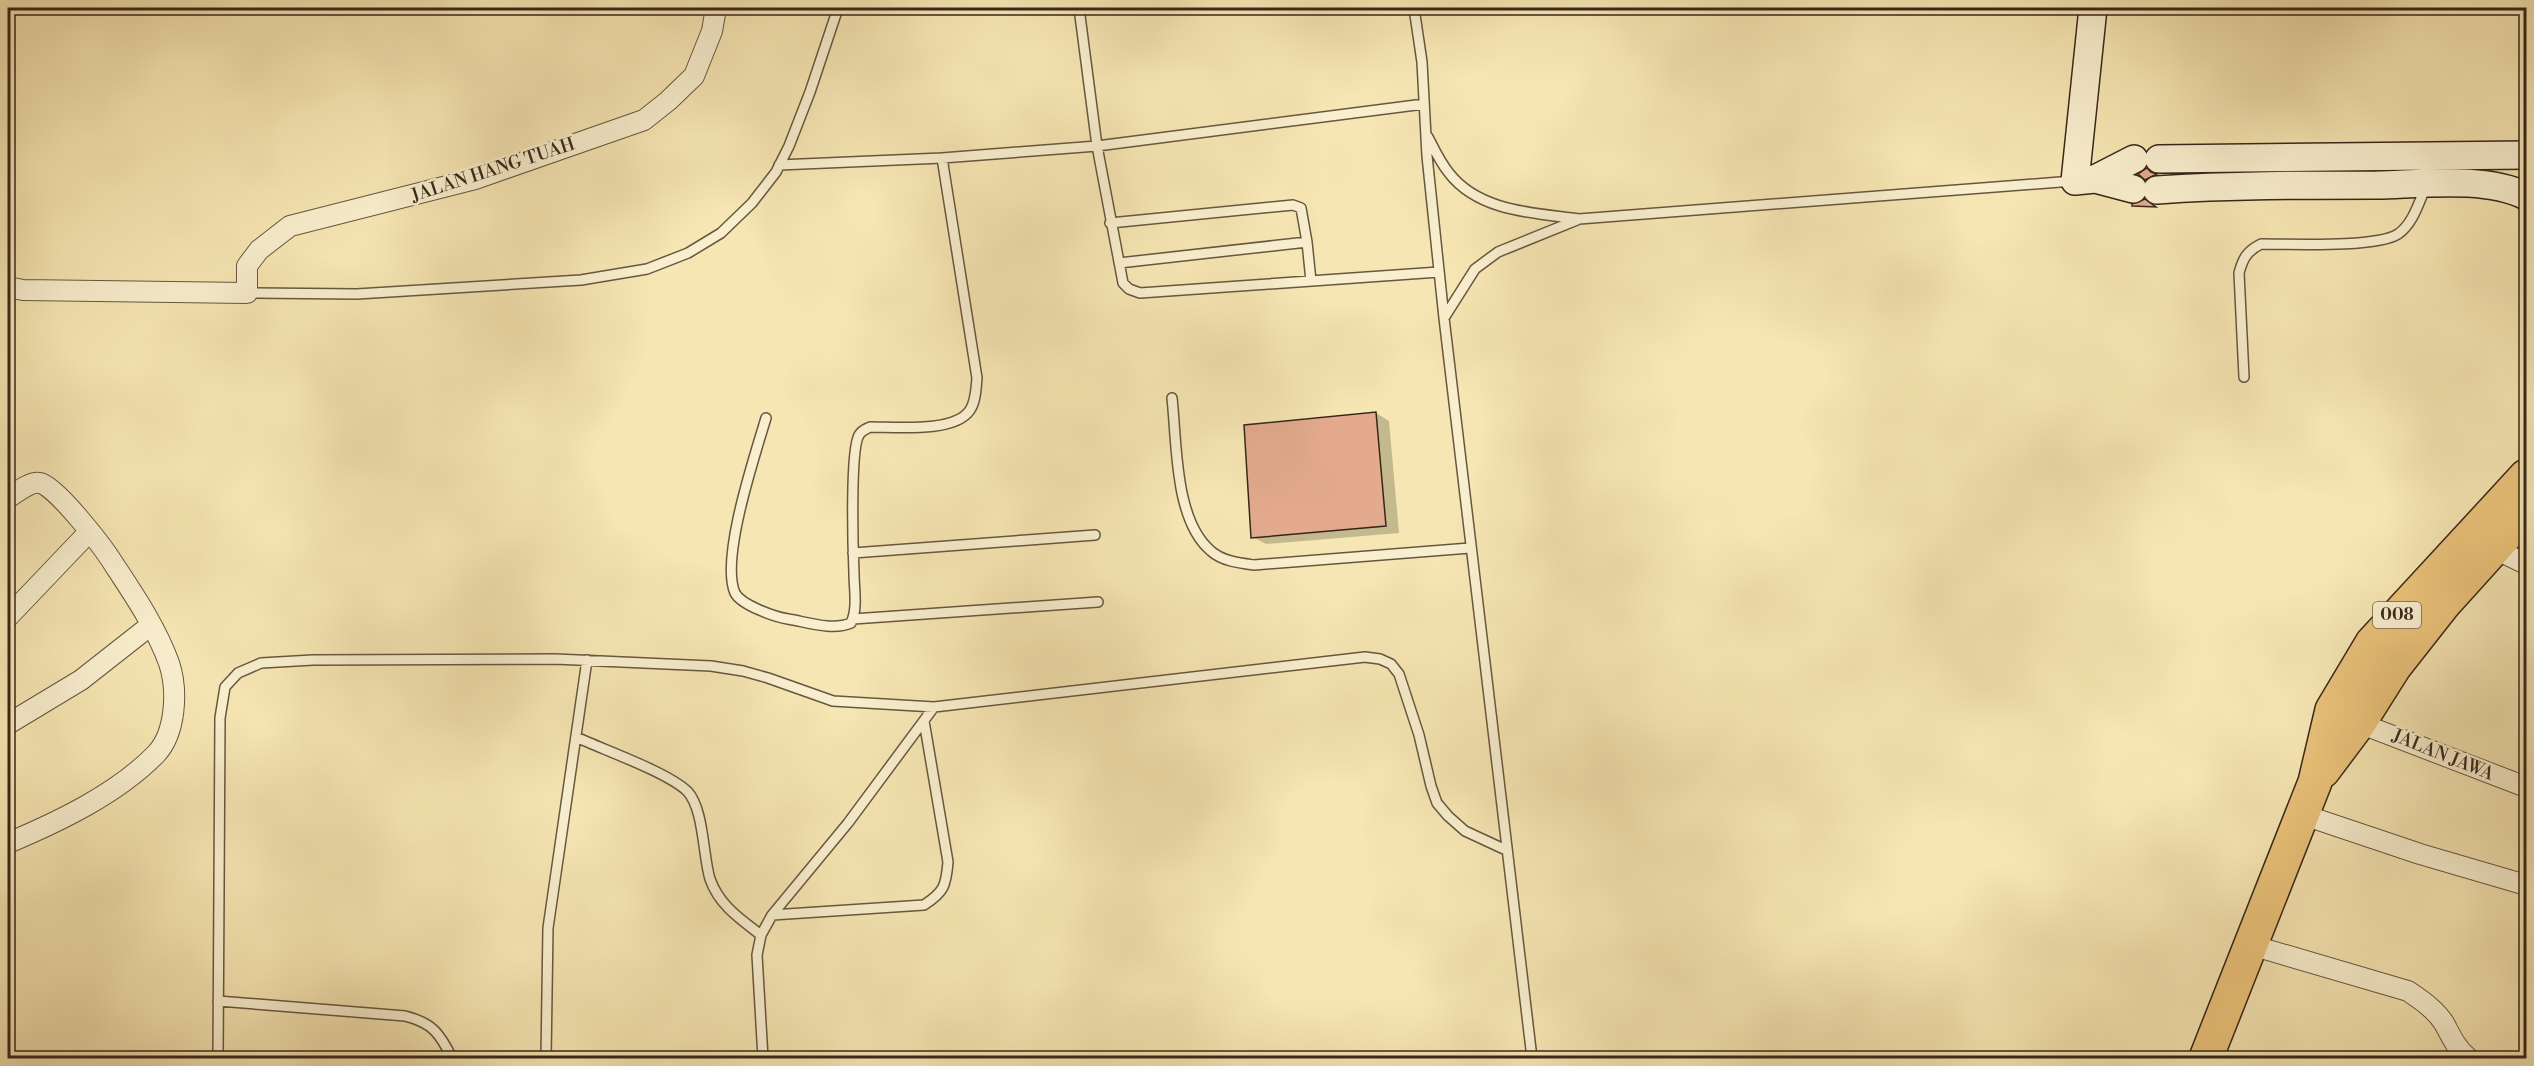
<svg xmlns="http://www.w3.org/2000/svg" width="2534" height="1066" font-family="'Libre Bodoni',serif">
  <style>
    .shadow { fill: #0003 }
    .building { fill: #e3aa8e; stroke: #37271a; stroke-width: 1.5 }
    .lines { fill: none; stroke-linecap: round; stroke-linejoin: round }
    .lane-casing { stroke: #675740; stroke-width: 12 }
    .street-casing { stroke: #675740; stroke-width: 22 }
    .secondary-casing { stroke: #37271a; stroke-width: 30 }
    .highway-casing { stroke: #37271a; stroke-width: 36 }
    .lane { stroke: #f9efce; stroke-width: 9 }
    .street { stroke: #f9efce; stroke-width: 20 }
    .secondary { stroke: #f9efce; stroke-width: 27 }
    .highway { stroke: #ebc37a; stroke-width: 33 }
    .labels { text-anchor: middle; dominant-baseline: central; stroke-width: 5; stroke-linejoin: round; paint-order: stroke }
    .shield { fill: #f9efce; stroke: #716350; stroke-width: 1.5 }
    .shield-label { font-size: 16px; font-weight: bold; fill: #37271a }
    .street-label { font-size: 18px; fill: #37271a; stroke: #f9efce }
  </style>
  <rect width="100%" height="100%" fill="#f6e6b3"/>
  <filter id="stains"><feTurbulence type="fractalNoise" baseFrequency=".00333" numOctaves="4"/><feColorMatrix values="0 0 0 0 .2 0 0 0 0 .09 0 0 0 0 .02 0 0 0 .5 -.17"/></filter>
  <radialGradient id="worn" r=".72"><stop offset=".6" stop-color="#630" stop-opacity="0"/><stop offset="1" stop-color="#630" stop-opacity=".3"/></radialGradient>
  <!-- shadow -->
  <path class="shadow" d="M1376 413 1389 421 1399 533 1266 544 1253 537Z"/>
  <!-- building -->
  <path class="building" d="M2147 168 2151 172 2157 174 2145 180 2138 174Z
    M2145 199 2156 207 2132 206V204Z
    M1376 412 1386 526 1251 538 1244 425Z"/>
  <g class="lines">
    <!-- lane casing -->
    <g class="lane-casing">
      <path id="lane" d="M1079 8 1097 146 1123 283 1129 289 1140 293 1439 272
        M1414 8 1422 62 1427 156 1444 318 1532 1058
        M1428 137C1434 149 1440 162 1449 173 1479 212 1535 213 1579 219L2073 181
        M779 165 942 158 1097 146 1424 104
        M1110 223 1293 205 1301 208 1307 242 1311 281
        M1119 263 1307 242
        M247 293 357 294 581 280 647 269 688 253 721 233 752 203 776 172 789 146 810 92 838 8
        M1444 318 1475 269 1498 252 1577 220
        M2244 377 2239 273C2243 258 2247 251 2261 244 2290 244 2377 248 2398 234 2413 224 2419 202 2426 186
        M1172 398C1177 442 1174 520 1211 551 1222 561 1239 563 1254 565L1470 548
        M766 418C755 455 720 559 735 593 741 605 775 617 788 619 807 622 832 631 851 623 858 608 854 589 854 573 853 550 850 450 859 435 862 430 866 429 870 427 896 427 955 433 970 410 976 401 976 388 977 378L942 158
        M853 553 1095 535
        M853 619 1098 602
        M576 737C604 750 667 772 687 791 704 808 703 857 710 879 719 905 740 919 761 935
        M772 915 924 905C944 892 946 886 948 862L924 721
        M218 1001 405 1016C433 1023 440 1034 452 1058
        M218 1058 220 718 225 687 238 673 261 663 313 660 555 659 711 666 743 671 768 678 833 701 934 707 1365 657 1380 659 1391 664 1399 674 1419 735 1431 786 1437 803 1448 816 1465 831 1506 850
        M546 1058 548 928 587 660
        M763 1058 757 955 761 935 772 915 848 823 934 707"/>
    </g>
    <!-- street casing -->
    <g class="street-casing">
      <path id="street" d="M8 287 23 290 247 293V266L259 250 290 226 475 179 644 120 668 101 694 76 712 31 716 8
        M8 498C16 493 30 481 40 483 57 487 103 547 113 563 134 595 156 627 169 663 178 690 176 733 156 754 117 794 58 822 8 843
        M2493 548 2526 564
        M8 617 89 532
        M2359 723 2526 787
        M8 724 81 680 151 625
        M2301 814 2420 854 2526 885
        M2251 945 2408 991C2421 1000 2435 1009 2444 1023 2451 1036 2456 1048 2468 1058"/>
    </g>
    <!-- secondary casing -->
    <g class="secondary-casing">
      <path id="secondary" d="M2093 8 2075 181 2095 179 2133 189
        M2159 159 2526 155
        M2095 179 2134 159
        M2157 190C2231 185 2304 185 2377 185 2422 184 2486 176 2526 196"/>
    </g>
    <!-- highway casing -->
    <g class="highway-casing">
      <path id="highway" d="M2323 771 2359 723 2395 666 2443 605 2526 513
        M2206 1058 2315 782 2332 710 2372 643 2526 476"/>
    </g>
    <!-- lane -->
    <use href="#lane" class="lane"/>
    <!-- street -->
    <use href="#street" class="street"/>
    <!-- secondary -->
    <use href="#secondary" class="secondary"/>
    <!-- highway -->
    <use href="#highway" class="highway"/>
  </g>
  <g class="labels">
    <!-- shield labels -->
    <rect class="shield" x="2373" y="602" width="48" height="26" rx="4.5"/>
    <g class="shield-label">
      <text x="2397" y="615">008</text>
    </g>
    <!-- street labels -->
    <g class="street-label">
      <text transform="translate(493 170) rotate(-18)">JALAN HANG TUAH</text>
      <text transform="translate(2443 755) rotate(22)">JALAN JAWA</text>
    </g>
  </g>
  <!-- margin -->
  <rect width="2534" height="1066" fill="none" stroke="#f6e6b3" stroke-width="30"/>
  <rect x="9" y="9" width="2516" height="1048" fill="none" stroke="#37271a" stroke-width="3"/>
  <rect x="15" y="15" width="2504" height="1036" fill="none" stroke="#37271a" stroke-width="1.5"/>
  <rect width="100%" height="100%" filter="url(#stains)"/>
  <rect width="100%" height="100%" fill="url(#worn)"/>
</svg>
